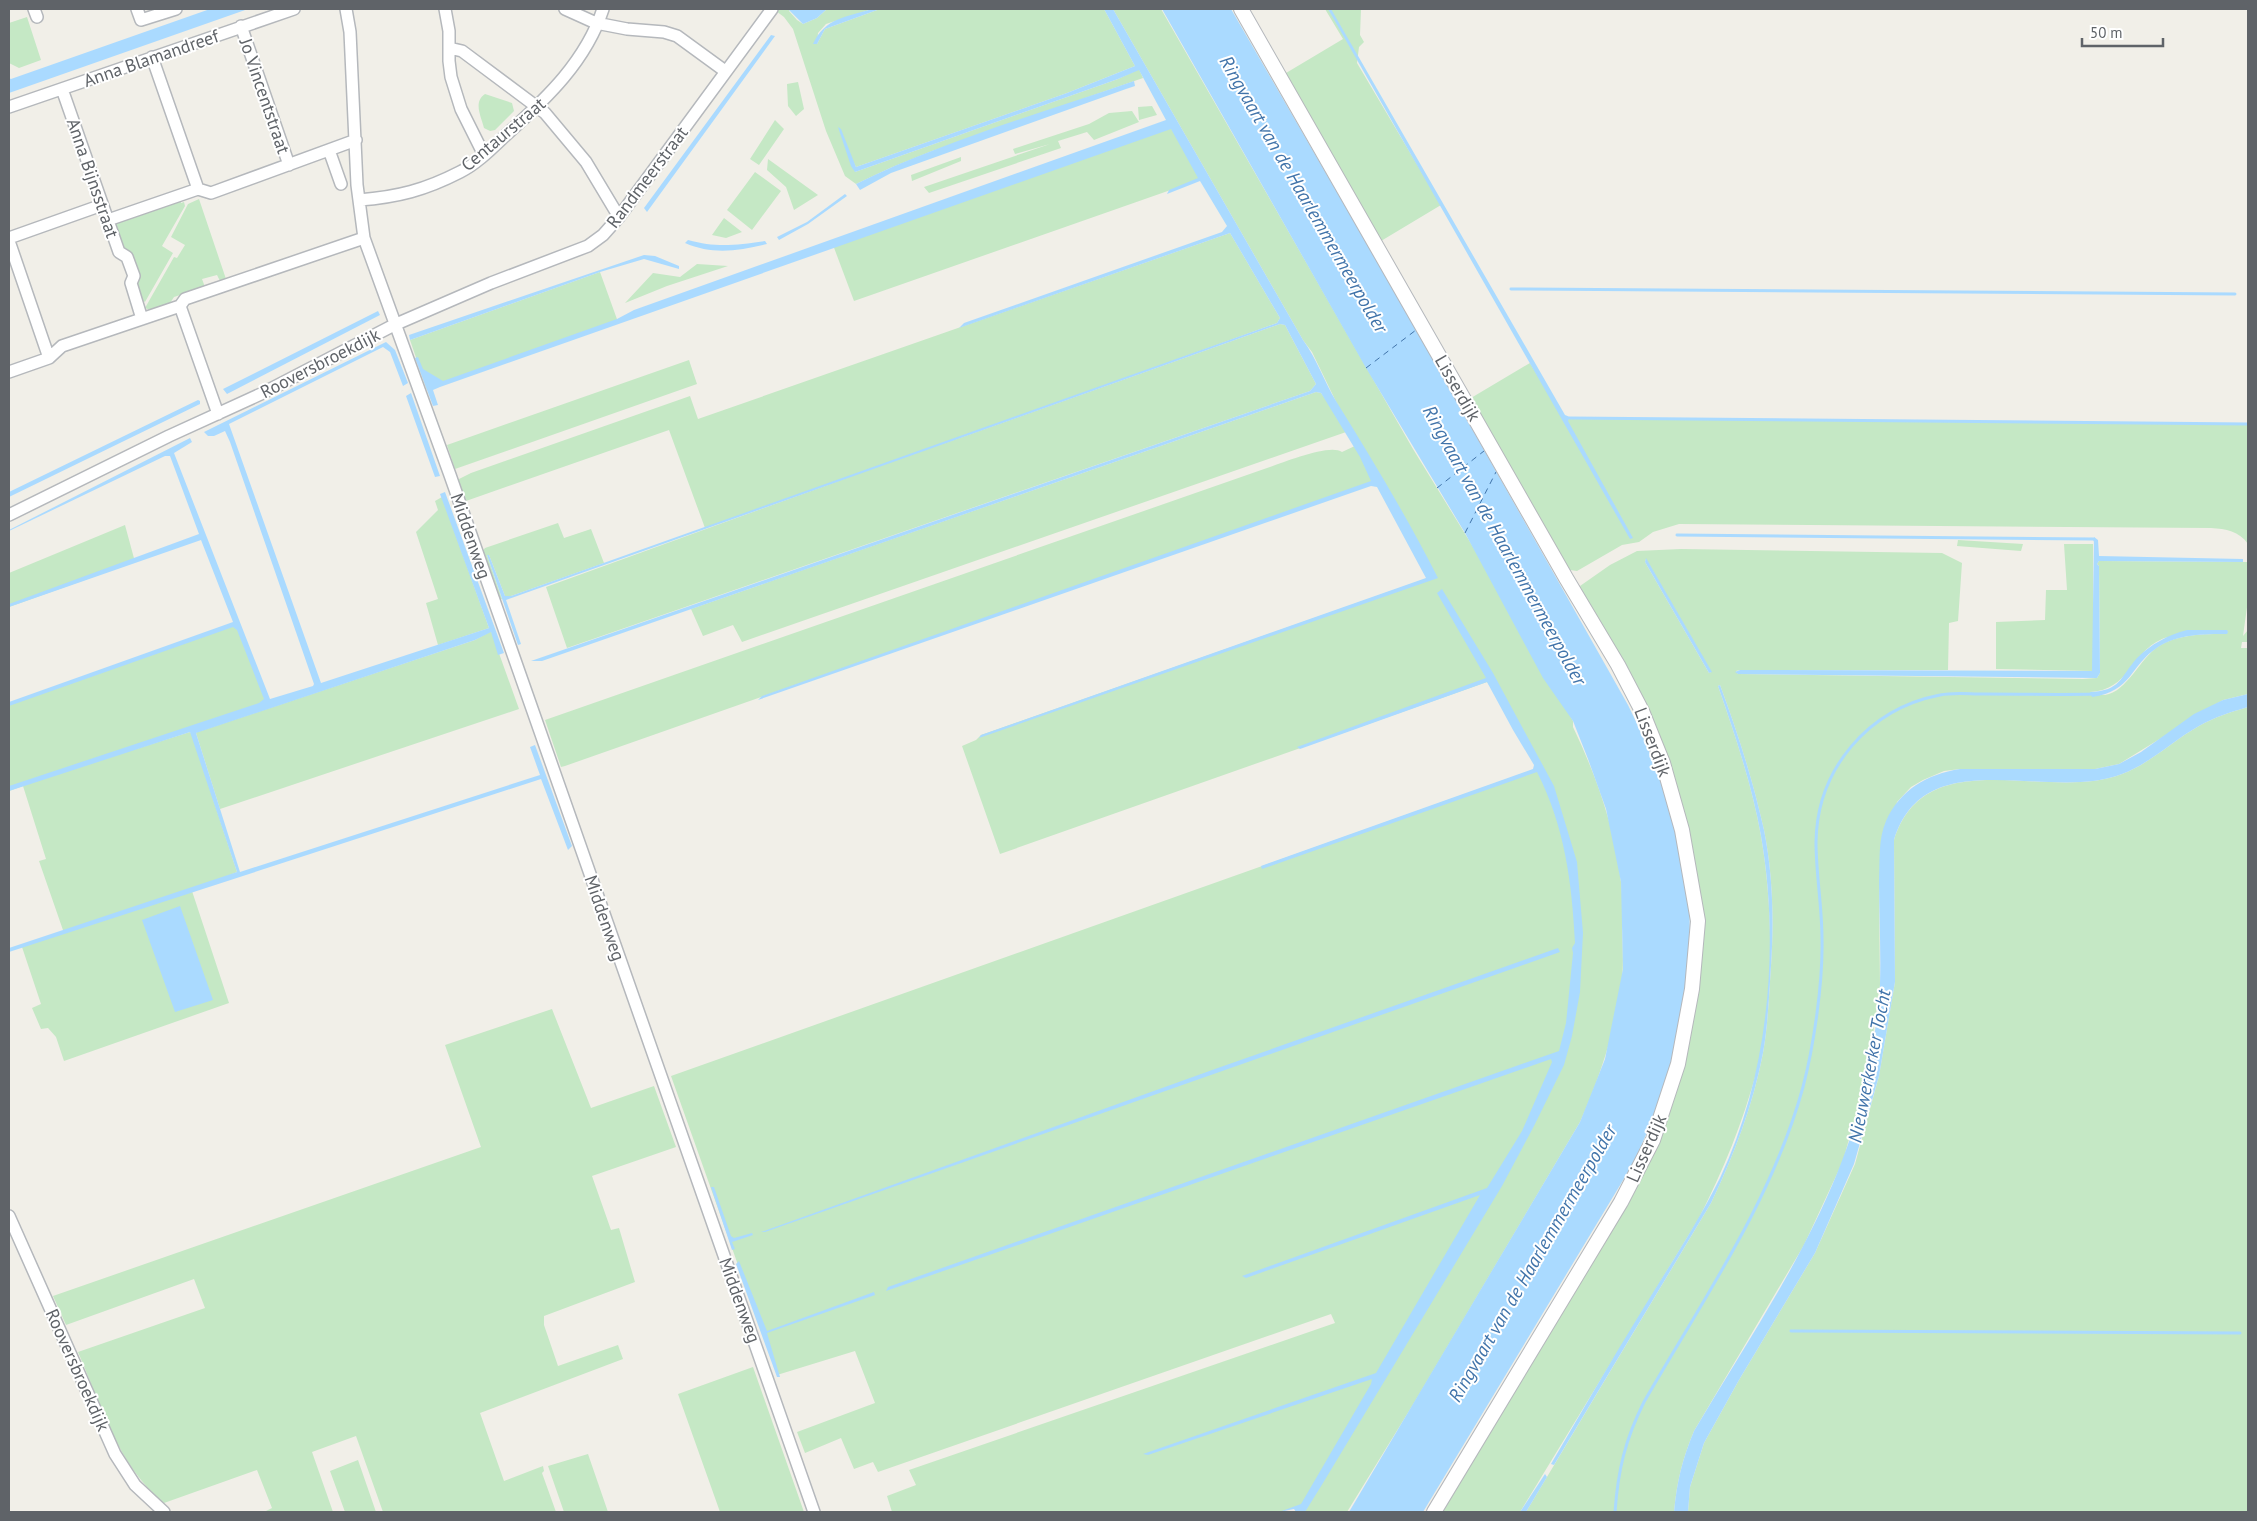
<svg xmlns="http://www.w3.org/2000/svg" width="2257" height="1521" font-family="'PT Sans',sans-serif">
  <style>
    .green { fill: #c5e8c5; fill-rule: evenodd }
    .water { fill: #aadaff }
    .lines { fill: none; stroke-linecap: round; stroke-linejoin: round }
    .stream { stroke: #aadaff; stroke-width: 3 }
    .ferry { stroke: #4174aa; stroke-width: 1; stroke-dasharray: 6 5; stroke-linecap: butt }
    .minor-casing { stroke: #b5b8bc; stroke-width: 14 }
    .tertiary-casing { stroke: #b5b8bc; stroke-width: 16 }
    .minor { stroke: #fff; stroke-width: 11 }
    .tertiary { stroke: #fff; stroke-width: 14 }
    .labels { text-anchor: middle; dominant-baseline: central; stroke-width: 4; stroke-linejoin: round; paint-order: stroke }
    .street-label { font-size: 18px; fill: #5f6368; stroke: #fff }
    .water-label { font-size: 19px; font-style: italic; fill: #4174aa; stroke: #fff }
  </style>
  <rect width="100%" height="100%" fill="#f1efe8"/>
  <!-- green -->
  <path class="green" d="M777 9H790L789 11 797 20 803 24 817 18 827 9H872L826 24 818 33 817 44 825 29 880 9H1104L1135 66 1067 93 856 167 854 163 855 172 1118 79 1139 69 1143 78 932 151 890 168 856 184 845 176 826 131 793 29 784 17 776 11Z
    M1113 9H1161L1413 449 1478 555 1573 721V727C1596 775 1615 828 1621 882 1623 898 1622 915 1622 931 1623 953 1624 974 1620 996 1612 1040 1598 1082 1580 1122L1417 1398 1347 1512H1301L1305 1505 1279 1512H892L887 1496 916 1485 909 1470 1335 1323 1331 1314 878 1472 873 1462 854 1469 841 1438 805 1453 797 1432 875 1403 855 1351 777 1375 671 1076 1538 768 1513 719 1487 682 1000 854 962 746 976 740 981 735 1431 577 1377 480 565 766 561 767 545 720 1267 468C1282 463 1330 443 1342 452L1357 445 1312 352 1303 340Z
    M1325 9H1361L1360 35 1364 42 1359 47 1357 63 1441 205 1381 241 1286 73 1343 39Z
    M27 17 41 60 19 68 9 63V23Z
    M798 82 804 109 796 116 788 106 787 84Z
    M485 94 512 103 514 111 495 130 490 131 484 128C481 116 473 102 485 94Z
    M1152 106 1157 115 1139 120 1138 107Z
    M1132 111 1139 122 1094 140 1087 132 1058 141 1061 148 929 193 924 187 1050 144 1015 154 1013 149 1089 124 1109 113Z
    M775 120 784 129 759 165 750 159Z
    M1171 128 1202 179 854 301 833 245Z
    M961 157V161L912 181 911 175Z
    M768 159 818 195 794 210 786 187 767 170Z
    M755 172 781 191 752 230 727 210Z
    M180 196 181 203 184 202 185 206 162 246 173 253 145 302 140 299 113 219Z
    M199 199 226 279 220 281 217 275 202 279 205 287 174 297 168 306 153 311 145 308 174 257 177 258 185 245 171 237 188 204Z
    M724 218 742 232 726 238 712 235Z
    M1230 233 1280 318 1277 323 932 448 1280 324 1285 325 1316 384 1310 391 567 648 546 587 850 477 705 528 669 430 466 501 459 482V479L471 473 690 396 698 419Z
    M697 264 728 266 667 286 625 303 653 273 680 277Z
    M600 272 618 322 427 390 410 340Z
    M689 360 697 384 455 469 447 445Z
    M1530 363 1564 420H1567L1570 418 2248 424V544C2239 531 2226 529 2211 528L1679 524 1653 532 1639 542 1622 545 1577 571 1570 570 1471 398Z
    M1316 392 1321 393 1349 431 742 642 733 625 703 636 691 609Z
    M442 497 489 628 438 645 426 603 438 599 416 532 438 510 435 501Z
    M558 523 564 538 591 529 604 563 511 596H505L489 555H487L502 599 497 601 481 553 485 548Z
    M125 525 135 562 9 607V573Z
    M1958 540 2023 544 2021 551 1957 546Z
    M2064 544H2093V671L1996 669V622L2045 620 2046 590H2067Z
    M1681 549 1942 553 1962 563 1958 621 1949 623 1948 670H1740L1736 671 1738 674 2083 679 2097 678 2100 673 2099 566 2097 564 2099 561 2248 562V600L2243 636 2248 630V642H2242L2241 648H2248V694L2223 700 2119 764 2095 769H1960L1944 771 1923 780 1911 787 1897 802 1879 892 1880 985 1868 1070 1843 1161 1804 1245 1694 1431C1682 1460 1677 1481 1674 1512H1526L1711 1203C1734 1155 1753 1105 1763 1053 1768 1025 1769 995 1771 966 1774 921 1773 875 1764 830 1753 781 1738 733 1720 685L1718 686C1735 735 1752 785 1761 836 1773 906 1775 1001 1757 1070 1743 1122 1723 1171 1699 1218L1520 1512H1437L1639 1173 1699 962 1680 799 1580 586 1610 565 1637 551ZM1646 559 1711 672 1709 673 1645 562ZM2227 630 2226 634C2204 634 2179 634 2159 646 2140 658 2127 692 2105 695 2101 695 2095 693 2090 692 2130 690 2130 653 2162 639 2174 634 2212 632 2227 630Z
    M237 624 266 702 120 754 190 732 192 735 237 872 192 891 229 1003 64 1061 56 1037 48 1028 41 1029 32 1008 41 1004 22 947 64 933 39 861 46 859 23 786 9 791V705Z
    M491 631 519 709 220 809 196 733 197 732 475 640Z
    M2248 707V1512H1688L1690 1487 1704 1443 1739 1380 1815 1253 1855 1164 1879 1076 1895 982 1894 840C1926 739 2049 803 2122 774 2151 763 2172 741 2199 726 2215 717 2231 712 2248 707Z
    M552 1009 591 1108 654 1086 676 1147 592 1176 611 1230 619 1228 635 1282 544 1316V1325L558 1366 618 1345 623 1359 480 1413 504 1481 543 1466 544 1471 542 1473 556 1512H383L356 1436 312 1452 333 1512H264L272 1508 257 1470 164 1503C118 1466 101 1405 78 1352L205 1308 194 1279 66 1325 53 1296 481 1147 445 1045Z
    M753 1367 804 1512H720L678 1394Z
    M588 1454 608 1512H564L548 1466Z
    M358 1460 376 1512H345L330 1471Z"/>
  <!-- water -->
  <path class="water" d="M210 9H248L9 93V78L11 79Z
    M790 9H827L817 18 803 24 789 10Z
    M872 9H880L825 29 817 44H813C825 18 846 17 872 9Z
    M1104 9H1113L1303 340C1317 359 1324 381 1336 401 1372 459 1407 517 1438 578L979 738 981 735 1426 578 1377 487 1371 486 758 700 762 696 1371 481 1360 457 1321 393 1316 392 542 661H531L1310 391 1316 384 1285 325 1280 324 506 600 521 644 518 645 487 555H489L505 596H511L1277 323 1280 318 1230 233 959 328 964 323 1222 232 1227 226 1200 181 1167 194 1169 190 1198 178 1171 129 440 387 433 390 438 405 433 406 415 358 418 357 423 369 443 381 617 319 634 310 1166 120 1139 70 1118 79 855 172 851 166 838 127 841 129 856 167 1067 93 1135 66Z
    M1162 9H1231L1401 303 1628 705C1655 760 1676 817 1686 877 1700 972 1674 1083 1631 1167L1423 1512H1349L1580 1122 1605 1059 1623 969 1621 882 1606 809 1588 759 1573 721 1543 678 1465 533 1366 368Z
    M1328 9H1331L1565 415 1570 417 1568 421 1633 538 1630 539Z
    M771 35 775 36 647 212 644 208Z
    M1134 81 1135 86 1126 89 891 173 860 190 856 184C943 141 1042 113 1134 81Z
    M845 194 847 196 808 224 779 240 777 237 807 222Z
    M688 240C717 248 736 245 765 241L767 244C739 251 712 255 685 243Z
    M644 255 655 256 679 266V269L644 259 600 272 410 340 409 335Z
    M378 311 380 315 227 394 223 389Z
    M386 342 395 350 408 383 403 386 390 352 383 347 229 424 321 683 489 628 440 494 445 492 504 653 498 655 491 632 475 640 196 733 240 872 540 775 530 747 535 745 572 846 568 850 541 779 9 952V948L237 872 190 732 9 791V786L259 703 264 699 237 630 233 627 9 706V702L233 622 201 540 9 607V604L199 534 170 456H165L9 531V530L190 438 192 442 174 453 270 699 313 686 314 684 230 442 225 431 214 436H208L204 432Z
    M411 393 440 476 435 477 406 396Z
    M198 400 200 401V404L9 497V492Z
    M2094 537 2098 540 2099 556 2243 559V562L2099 561 2097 564 2099 566 2100 673 2097 678 1738 674 1735 672 1740 670 2092 671Z
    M1646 558 1712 672 1709 673 1645 562Z
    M1442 589 1493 673 1554 786 1577 862 1583 933 1580 992 1572 1036 1564 1065 1534 1126 1502 1186 1323 1483 1305 1512H1296L1294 1509 1279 1512 1301 1504 1371 1384 1372 1379 1148 1455 1143 1454 1376 1373 1480 1195 1246 1278 1242 1276 1487 1188 1522 1131 1552 1062 1551 1059 886 1291 888 1287 1559 1051 1566 1023 1573 953 1572 948 1575 943C1572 883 1565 827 1537 772L1262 869 1261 866 1533 769 1534 765 1513 730 1487 682 1300 749 1297 747 1486 678 1437 593Z
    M2187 630H2227L2228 632 2227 634C2204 634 2178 634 2158 647 2129 666 2133 691 2092 697L2090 692C2121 691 2120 677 2137 658 2151 644 2168 635 2187 630Z
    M1720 685C1738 733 1753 781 1764 830 1773 875 1774 921 1771 966 1769 995 1768 1025 1763 1053 1753 1105 1734 1155 1711 1203L1554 1465 1551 1464C1581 1413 1610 1362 1641 1312 1668 1268 1697 1224 1720 1178 1769 1075 1780 946 1761 836 1752 785 1735 735 1718 686Z
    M2248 694V707C2231 712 2215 717 2199 726 2172 741 2151 763 2122 774 2049 803 1925 739 1894 840L1895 982 1879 1076 1854 1164 1815 1253 1739 1380 1704 1443 1690 1487 1688 1512H1674C1677 1481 1682 1460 1694 1431 1762 1316 1844 1202 1868 1069 1873 1042 1880 1009 1880 983 1881 949 1879 914 1879 880 1880 861 1878 839 1886 821 1900 790 1927 774 1960 769H2095L2119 764 2141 752 2194 714 2223 700Z
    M180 906 213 1000 175 1012 142 920Z
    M1558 948 1560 952 765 1232H761L1215 1069Z
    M711 1187H714L731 1236 734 1238 752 1233 753 1235 732 1242 735 1249 732 1250Z
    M739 1261 767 1331 874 1292 875 1295 767 1333 780 1377H777L736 1264Z
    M1545 1474 1547 1477 1526 1512H1520Z"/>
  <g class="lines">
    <!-- stream -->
    <path class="stream" d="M1511 289 2235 294
      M1570 418 2248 424
      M1677 535 2094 539 2096 542
      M1791 1331 2240 1333
      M1615 1512C1618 1470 1625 1440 1644 1402 1702 1301 1772 1201 1803 1087 1814 1045 1823 982 1822 939 1822 906 1816 874 1816 842 1817 769 1868 709 1940 695 1953 692 1969 694 1983 694 2020 694 2058 695 2095 694"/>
    <!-- ferry -->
    <path class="ferry" d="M1366 368 1416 330
      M1437 488 1484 451
      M1465 533 1496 472"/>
    <!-- minor casing -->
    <g class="minor-casing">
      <path id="minor" d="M34 9 37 17
        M137 9 141 20 176 9
        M346 9 350 32 357 185 364 238 450 475 814 1512
        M445 9 449 31V61L451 77 461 109 484 155
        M565 9 596 23 627 29 664 32 677 36 725 71
        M241 26 289 165
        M449 48 462 51 545 113 586 162 619 217
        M152 57 198 189
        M62 89 119 252 127 257 134 276 131 283 142 319
        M9 107 294 9
        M329 150 341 184
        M359 200C398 197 425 190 460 172 478 163 493 147 507 134 547 98 586 61 603 9
        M108 220 198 189 211 193 356 140
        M9 238 102 205
        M9 241 49 358
        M180 306 218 414
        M9 372 49 358 62 346 180 306 185 299 364 238
        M9 515 169 436 263 393 394 325 491 283 588 246 603 235 619 217 772 9
        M9 1216 115 1454 135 1485 164 1512"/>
    </g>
    <!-- tertiary casing -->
    <g class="tertiary-casing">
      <path id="tertiary" d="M1241 9 1566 578 1618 665 1642 711 1663 763 1682 830 1698 921 1692 989 1678 1064 1653 1140 1621 1202 1434 1512"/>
    </g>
    <!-- minor -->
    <use href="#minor" class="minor"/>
    <!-- tertiary -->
    <use href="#tertiary" class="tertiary"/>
  </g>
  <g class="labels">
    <!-- street labels -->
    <g class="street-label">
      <text transform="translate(151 58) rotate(-19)">Anna Blamandreef</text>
      <text transform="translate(265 96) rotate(71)">Jo Vincentstraat</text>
      <text transform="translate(503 134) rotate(-40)">Centaurstraat</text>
      <text transform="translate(647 177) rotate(-53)">Randmeerstraat</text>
      <text transform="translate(93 178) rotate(71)">Anna Bijnsstraat</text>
      <text transform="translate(320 363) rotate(-27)">Rooversbroekdijk</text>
      <text transform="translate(1458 388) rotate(60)">Lisserdijk</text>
      <text transform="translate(471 536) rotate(71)">Middenweg</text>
      <text transform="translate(1653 742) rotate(69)">Lisserdijk</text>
      <text transform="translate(605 918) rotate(71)">Middenweg</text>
      <text transform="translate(1646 1148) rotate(-66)">Lisserdijk</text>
      <text transform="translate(740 1300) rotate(70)">Middenweg</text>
      <text transform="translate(78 1370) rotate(66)">Rooversbroekdijk</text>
    </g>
    <!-- water labels -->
    <g class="water-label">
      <text transform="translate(1304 194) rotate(60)">Ringvaart van de Haarlemmermeerpolder</text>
      <text transform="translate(1505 545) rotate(61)">Ringvaart van de Haarlemmermeerpolder</text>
      <text transform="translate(1869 1066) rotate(-79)">Nieuwerkerker Tocht</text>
      <text transform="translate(1532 1263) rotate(-60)">Ringvaart van de Haarlemmermeerpolder</text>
    </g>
  </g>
  <!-- border -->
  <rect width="2257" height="1521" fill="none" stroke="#5f6368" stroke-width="20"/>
  <!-- scale -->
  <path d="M2082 38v8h81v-8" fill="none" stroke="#5f6368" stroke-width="2.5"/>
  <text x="2090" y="38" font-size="15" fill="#5f6368" stroke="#ffffff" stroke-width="4" paint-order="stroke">50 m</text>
</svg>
